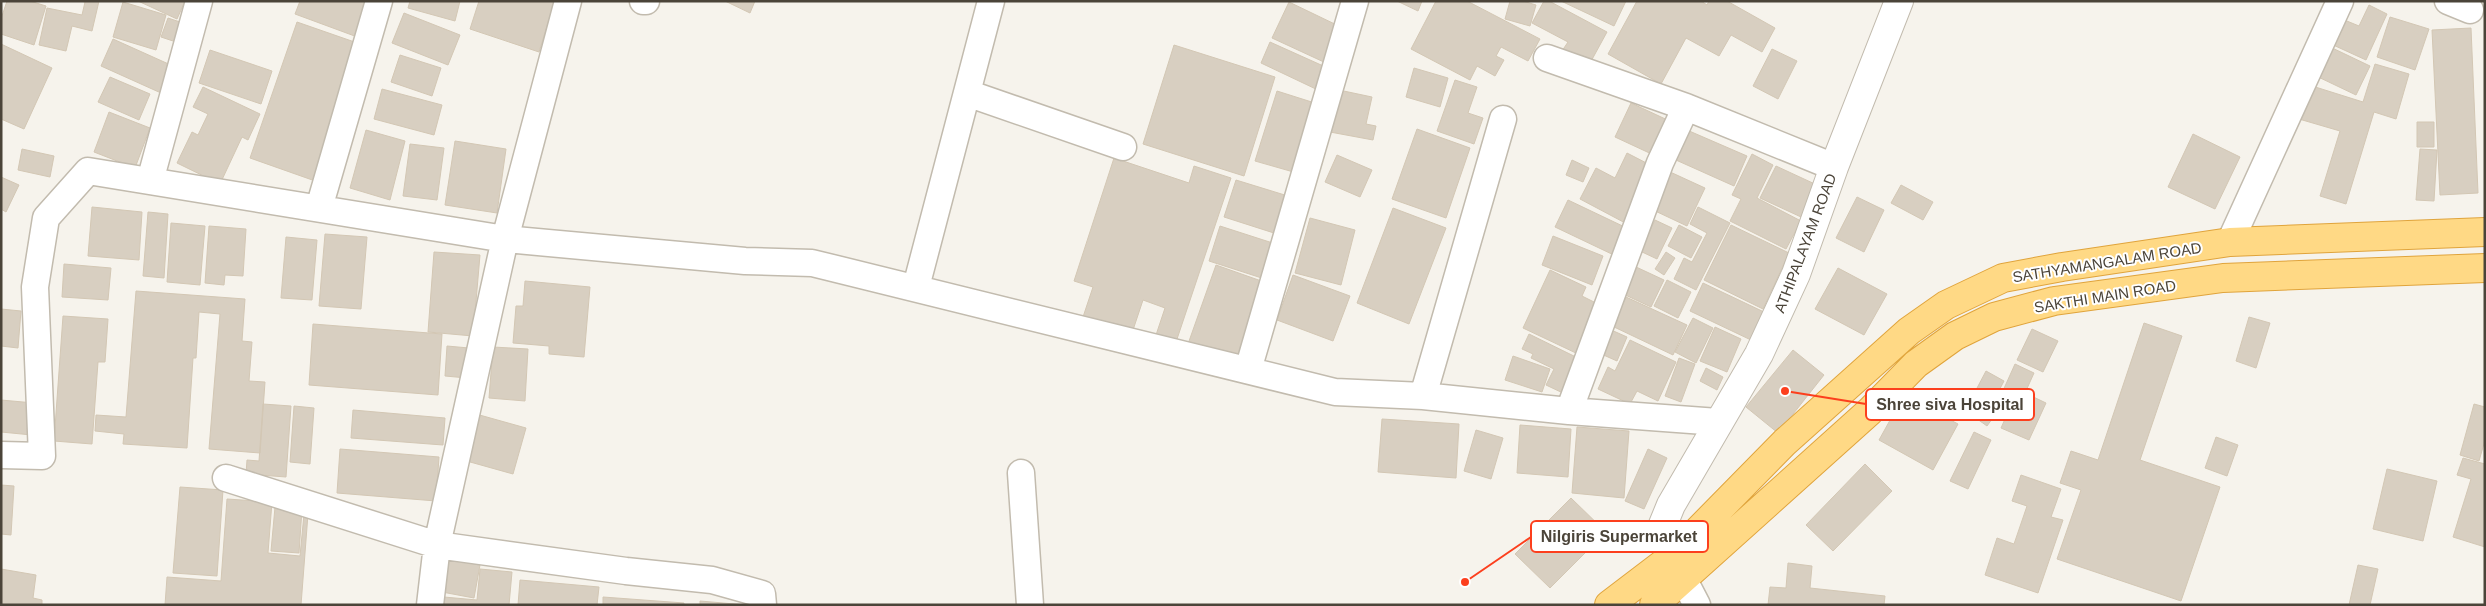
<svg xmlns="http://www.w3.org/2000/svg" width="2486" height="606" font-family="Arial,sans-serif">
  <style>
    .building { fill: #d8cfc1; stroke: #d3c7b4 }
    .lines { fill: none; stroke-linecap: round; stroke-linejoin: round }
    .minor-casing { stroke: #c2bbae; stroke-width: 29 }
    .tertiary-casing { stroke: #c2bbae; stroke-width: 30 }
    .trunk-casing { stroke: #e0a43c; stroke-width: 30 }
    .minor { stroke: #fff; stroke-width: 26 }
    .tertiary { stroke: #fff; stroke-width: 28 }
    .trunk { stroke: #ffd985; stroke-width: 28 }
    .labels { text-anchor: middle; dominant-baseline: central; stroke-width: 4; stroke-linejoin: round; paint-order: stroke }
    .street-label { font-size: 15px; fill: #4b4439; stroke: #fff }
    .leader { fill: none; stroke: #fc3f1d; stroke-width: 2 }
    .callout-dot { fill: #fc3f1d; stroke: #fff; stroke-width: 2 }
    .callout { fill: #fff; stroke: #fc3f1d; stroke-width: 2 }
    .callout-label { font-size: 16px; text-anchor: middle; font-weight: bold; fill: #4b4439 }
  </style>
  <rect width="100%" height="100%" fill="#f6f3ec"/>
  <!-- building -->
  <path class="building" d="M7 1H30L46 6 34 45 1 34V19Z
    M81 1H99L92 31 72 26 66 51 39 45 47 8 82 15 85 2Z
    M138 1H185L177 19Z
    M300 1H374L360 38 295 14Z
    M410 1H460L455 21 408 8Z
    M479 1H555L539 52 470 29Z
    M725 1H755L750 13Z
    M1397 1H1422L1418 11Z
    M1436 1H1467L1540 39 1528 61 1501 47 1496 56 1504 60 1495 76 1477 66 1470 80 1411 49Z
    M1510 1H1523L1536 5 1530 26 1505 19Z
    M1544 1H1549L1607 32 1589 65 1562 51 1568 42 1532 23Z
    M1561 1H1626L1614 26Z
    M1637 1H1701L1707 5 1709 1H1727L1775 28 1762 52 1731 35 1719 56 1686 38 1661 84 1608 54Z
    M123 2 166 15 156 50 113 37Z
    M1289 2 1343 28 1326 63 1272 38Z
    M2369 5 2387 14 2366 60 2331 44 2342 19 2359 26Z
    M404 13 460 35 448 65 392 43Z
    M2390 17 2429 29 2415 70 2377 57Z
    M168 18 183 23 176 42 161 37Z
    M297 22 366 46 318 182 250 158Z
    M2471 28 2478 193 2440 195 2432 30Z
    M113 39 173 66 161 93 101 66Z
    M1270 42 1330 69 1320 91 1261 63Z
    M1 44 52 68 24 129 1 119Z
    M1174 45 1275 77 1244 176 1143 144Z
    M2326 45 2370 66 2356 95 2312 74Z
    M1772 49 1797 61 1778 99 1753 86Z
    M210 50 272 71 261 104 199 83Z
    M400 55 441 68 432 96 391 82Z
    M2375 64 2409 74 2396 119 2374 112 2346 204 2320 196 2340 131 2299 119 2309 85 2363 102Z
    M1414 68 1448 78 1440 107 1406 97Z
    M110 77 150 94 139 120 98 102Z
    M1455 80 1477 87 1468 113 1483 118 1474 144 1437 131Z
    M203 87 260 114 248 140 242 137 220 184 177 163 192 132 198 135 208 114 193 107Z
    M382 89 442 105 434 135 374 119Z
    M1339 90 1372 97 1366 124 1376 126 1373 140 1330 132Z
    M1277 91 1318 104 1297 173 1255 161Z
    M1631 103 1674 123 1658 157 1615 137Z
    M109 112 150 128 135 168 94 152Z
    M2417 122H2434V147H2417Z
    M1680 127 1747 156 1734 186 1667 156Z
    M1417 129 1470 148 1446 218 1392 199Z
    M366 130 405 141 390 200 350 188Z
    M2193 134 2240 157 2215 209 2168 187Z
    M455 141 506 149 497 213 445 205Z
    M410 144 444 148 437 200 403 196Z
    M22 149 54 156 50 177 18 170Z
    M2420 149 2437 150 2434 201 2416 200Z
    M1627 153 1658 169 1629 225 1580 199 1596 168 1615 178Z
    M1752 154 1773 165 1757 198 1801 221 1786 249 1730 221 1741 199 1732 195Z
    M1337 155 1372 170 1360 197 1325 182Z
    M1114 158 1189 183 1194 166 1231 178 1175 345 1155 338 1165 308 1143 300 1132 333 1083 317 1093 287 1074 281Z
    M1572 160 1589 168 1583 182 1566 175Z
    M1776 166 1817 185 1801 217 1760 198Z
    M1668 171 1705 188 1687 226 1651 209Z
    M1 177 19 185 6 212 1 209Z
    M1236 180 1288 196 1277 234 1224 217Z
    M1901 185 1933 202 1923 220 1891 203Z
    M1857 197 1884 210 1864 252 1836 238Z
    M1568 200 1631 230 1618 257 1555 227Z
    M92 207 142 212 139 260 88 256Z
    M1698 207 1730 223 1696 290 1674 279 1684 258 1692 262 1707 233 1690 224Z
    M1393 208 1446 228 1409 324 1357 303Z
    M148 212 168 214 164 278 143 276Z
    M1310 218 1355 230 1341 285 1295 273Z
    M1655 220 1672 228 1657 259 1640 251Z
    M171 223 205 226 200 285 167 282Z
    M1679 225 1702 237 1691 258 1668 246Z
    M1731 225 1789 253 1763 309 1704 280Z
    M209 226 246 229 243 276 225 275 224 285 205 283Z
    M1220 226 1282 246 1271 281 1209 261Z
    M325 234 367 237 361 309 319 306Z
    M1553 236 1603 256 1592 285 1542 265Z
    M286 237 317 240 312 300 281 298Z
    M434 252 480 255 473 336 428 332Z
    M1666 252 1675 258 1664 275 1655 269Z
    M64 264 111 268 108 300 62 297Z
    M1216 265 1267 283 1240 363 1188 344Z
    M1634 266 1664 280 1651 307 1621 293Z
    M1838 268 1887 294 1864 335 1815 309Z
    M1550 270 1586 287 1582 296 1600 305 1578 354 1523 328Z
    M1293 275 1350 296 1333 341 1277 320Z
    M1667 280 1691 292 1678 318 1654 306Z
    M525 281 590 287 584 357 549 354V346L513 343 516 306H523Z
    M1703 283 1764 312 1751 340 1690 311Z
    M136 291 245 299 242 341 252 342 249 381 265 382 260 453 209 449 220 314 199 312 196 358H193L187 448 123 444 124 434 95 431 96 415 126 417Z
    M1626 297 1687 325 1673 355 1612 326Z
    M1 309 21 311 18 348 1 346Z
    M63 316 108 319 105 362H98L92 444 54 441Z
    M2249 317 2270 323 2256 368 2236 361Z
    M1693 318 1713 328 1696 363 1675 352Z
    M2144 323 2182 336 2140 460 2220 487 2181 601 2057 559 2081 490 2060 483 2071 451 2098 460Z
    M313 324 442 334 438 395 309 385Z
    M1715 327 1741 339 1727 372 1700 361Z
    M1609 329 1627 337 1617 361 1599 353Z
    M2032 329 2058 341 2043 372 2017 360Z
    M1529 334 1582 360 1565 394 1546 385 1554 369 1531 358 1533 354 1522 349Z
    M1630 340 1676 362 1658 401 1637 391 1630 404 1598 389 1608 367 1615 371Z
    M447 346 469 348 467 378 445 376Z
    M493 347 528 349 525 401 489 398Z
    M1793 350 1824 375 1778 433 1746 407Z
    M1513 356 1550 369 1542 392 1505 380Z
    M1679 358 1695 364 1681 402 1665 396Z
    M2015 364 2034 373 2025 393 2046 403 2029 440 2001 428 2009 410 1997 404Z
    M1706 368 1723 377 1717 390 1700 381Z
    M1986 371 2004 381 1994 400 1976 390Z
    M1979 393 2000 408 1987 426 1966 411Z
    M1904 395 1958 424 1933 470 1879 440Z
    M1 400 34 403 32 435 1 432Z
    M263 404 291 406 286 477 246 474 247 460 259 461Z
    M2474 404 2485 407V440L2479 461 2460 455Z
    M294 406 314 408 310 464 290 462Z
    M353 410 445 418 443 445 351 438Z
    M476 414 526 428 513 474 463 460Z
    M1382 419 1459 424 1456 478 1378 472Z
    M1520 425 1571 429 1568 477 1517 473Z
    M1577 427 1629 431 1624 498 1572 493Z
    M1476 430 1503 438 1491 479 1464 471Z
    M1974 432 1991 440 1968 489 1950 481Z
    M2216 437 2238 445 2227 476 2205 468Z
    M340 449 439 457 436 501 337 493Z
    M1648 449 1667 458 1644 509 1625 501Z
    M2463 458 2485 464V547L2453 537 2471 479 2457 475Z
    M1865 464 1892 491 1833 551 1806 525Z
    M2387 469 2437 481 2423 541 2373 529Z
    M2021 475 2061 489 2051 517 2063 520 2038 593 1985 575 1997 538 2014 544 2027 506 2012 501Z
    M1 485 14 486 11 535 1 534Z
    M180 487 223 490 217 576 173 573Z
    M1571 498 1606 532 1550 588 1515 554Z
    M227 499 272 502 268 553 300 556 304 514H308L301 605H165L167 577 221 581Z
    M275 507 302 509 299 553 271 551Z
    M448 559 480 565 474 598 442 592Z
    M1788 563 1812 566 1810 588 1885 596 1884 605H1768L1770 587 1786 588Z
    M2358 565 2378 569 2370 605H2349Z
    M1 569 36 575 33 598 42 600V605H1Z
    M480 569 512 572 509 605H444V597L477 600Z
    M520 580 599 587 597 605H518Z
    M603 597 684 603V605H603Z
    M700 601 746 605H700Z"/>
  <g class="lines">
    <!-- minor casing -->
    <g class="minor-casing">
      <path id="minor" d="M643 1H646
        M2448 1 2470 10
        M1547 58 1686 107
        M967 93 1123 147
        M150 181 199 1
        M319 208 379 1
        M2230 242 2340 1
        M916 287 991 1
        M1248 370 1355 1
        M1423 396 1503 119
        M1569 411 1660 163 1686 107 1834 167
        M1 455 42 456 35 287 46 218 88 171 505 239 568 1
        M1021 473 1030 605
        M226 478 437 545 626 571 712 580 762 594 763 605
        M1684 580 1697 605
        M430 605 437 545 505 239 745 261 812 263 1335 392 1423 396 1569 411 1718 422"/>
    </g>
    <!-- tertiary casing -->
    <g class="tertiary-casing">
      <path id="tertiary" d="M1682 576 1672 557 1662 527 1671 505 1759 354 1796 274 1834 167 1899 1"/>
    </g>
    <!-- trunk casing -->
    <g class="trunk-casing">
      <path id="trunk" d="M1609 605 1672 557 1785 442 1909 331 1946 305 2003 278 2062 267 2230 242 2485 232
        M1654 605 1870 411 1916 364 1955 336 1994 317 2054 301 2223 278 2485 268"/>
    </g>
    <!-- minor -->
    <use href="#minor" class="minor"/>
    <!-- tertiary -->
    <use href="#tertiary" class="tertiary"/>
    <!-- trunk -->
    <use href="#trunk" class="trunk"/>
  </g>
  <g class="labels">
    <!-- street labels -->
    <g class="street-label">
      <text transform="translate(1805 243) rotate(-69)">ATHIPALAYAM ROAD</text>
      <text transform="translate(2107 262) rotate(-9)">SATHYAMANGALAM ROAD</text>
      <text transform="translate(2105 296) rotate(-9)">SAKTHI MAIN ROAD</text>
    </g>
  </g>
  <!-- callouts -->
  <path class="leader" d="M1785 391L1866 404M1465 582L1531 537"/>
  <g class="callout-dot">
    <circle cx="1785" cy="391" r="5"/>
    <circle cx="1465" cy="582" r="5"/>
  </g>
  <g class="callout">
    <rect x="1866" y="389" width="168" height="31" rx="5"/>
    <rect x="1531" y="521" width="177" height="31" rx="5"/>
  </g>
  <g class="callout-label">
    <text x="1950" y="410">Shree siva Hospital</text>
    <text x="1619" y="542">Nilgiris Supermarket</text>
  </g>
  <!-- border -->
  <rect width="2486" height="606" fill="none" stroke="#4b4439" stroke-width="5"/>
</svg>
